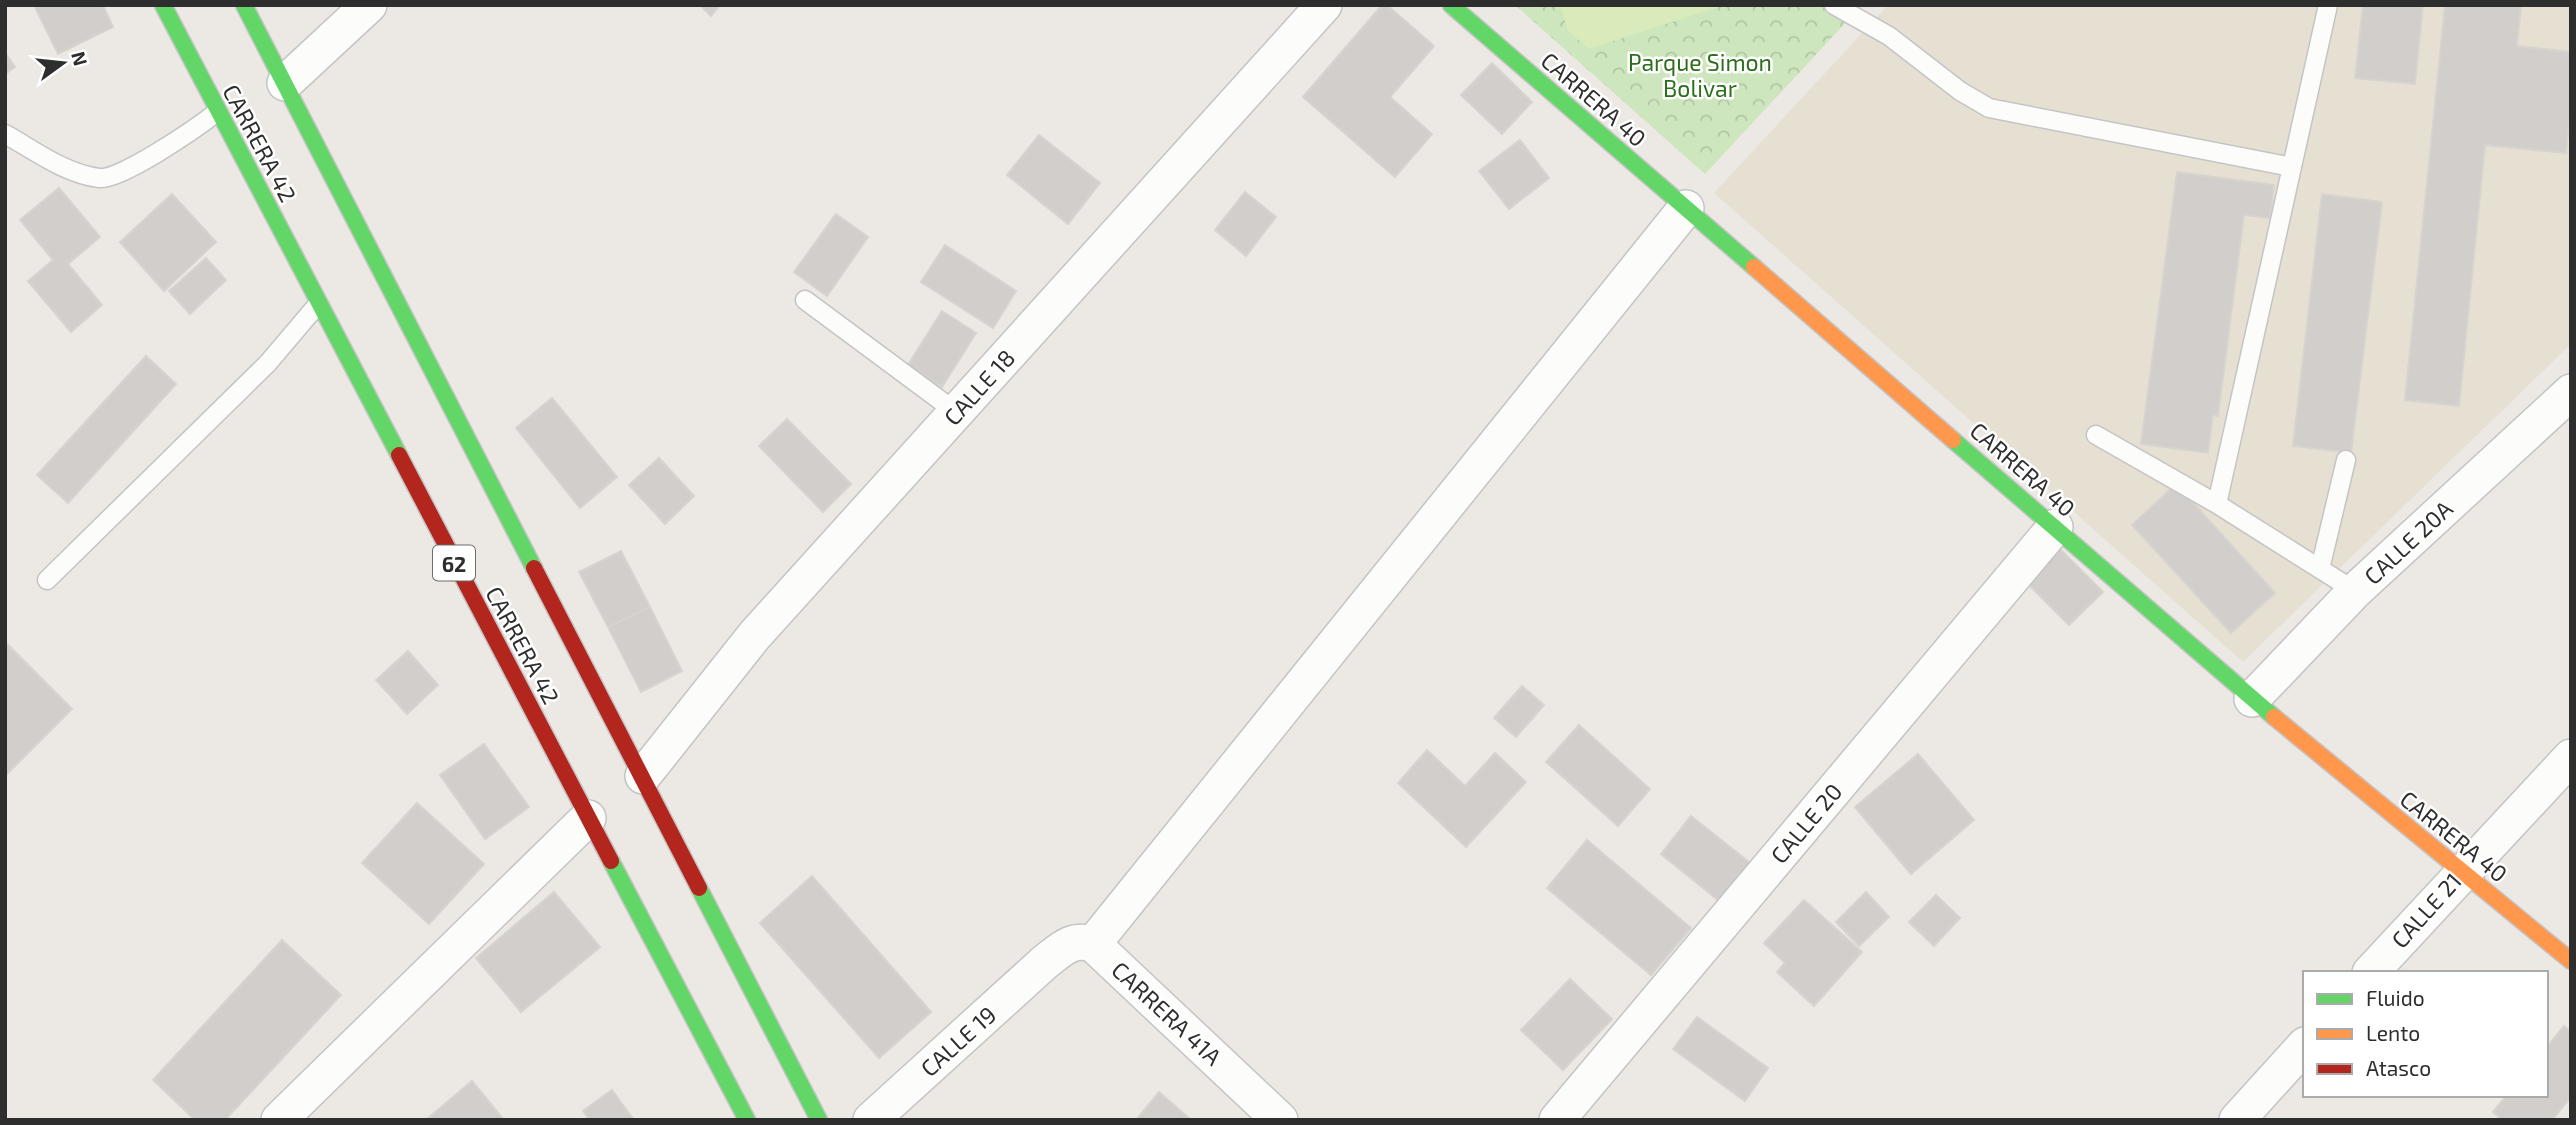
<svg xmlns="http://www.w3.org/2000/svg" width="2576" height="1125" font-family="'Exo 2',sans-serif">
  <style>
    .education { fill: #e6e0d3 }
    .forest { fill: url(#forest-crowns) }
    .pitch { fill: #d9eabb }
    .building { fill: #d1cecb; stroke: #d7d4d0; stroke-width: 2 }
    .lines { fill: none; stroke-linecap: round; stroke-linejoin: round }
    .lane-casing { stroke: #c5c4c5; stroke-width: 21 }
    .street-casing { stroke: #c5c4c5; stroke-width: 38 }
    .fast-casing { stroke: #c5c4c5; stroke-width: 19 }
    .slow-casing { stroke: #c5c4c5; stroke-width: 19 }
    .jam-casing { stroke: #c5c4c5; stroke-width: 19 }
    .lane { stroke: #fcfcfb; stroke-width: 18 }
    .street { stroke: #fcfcfb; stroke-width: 35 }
    .fast { stroke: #63d668; stroke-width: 16 }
    .slow { stroke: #ff974d; stroke-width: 16 }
    .jam { stroke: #b3261e; stroke-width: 16 }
    .labels { text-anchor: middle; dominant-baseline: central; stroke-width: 5; stroke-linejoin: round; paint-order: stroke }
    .shield { fill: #fff; stroke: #6d6d6d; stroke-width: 2 }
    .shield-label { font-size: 21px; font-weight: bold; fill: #2e2e2e }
    .park-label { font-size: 23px; fill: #2c6e1b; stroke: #fff }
    .street-label { font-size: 23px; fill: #2e2e2e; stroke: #fff }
  </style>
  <defs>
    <pattern id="forest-crowns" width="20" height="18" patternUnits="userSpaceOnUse" patternTransform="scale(1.75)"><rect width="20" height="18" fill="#cee6be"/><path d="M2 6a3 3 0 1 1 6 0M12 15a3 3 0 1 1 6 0" fill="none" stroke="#b1c6a4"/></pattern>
  </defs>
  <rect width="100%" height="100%" fill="#ece8e4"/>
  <!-- education -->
  <path class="education" d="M1888 5H2571V344L2243 662 1714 193Z"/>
  <!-- forest -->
  <path class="forest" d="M1515 5H1862L1705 174Z"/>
  <!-- pitch -->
  <path class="pitch" d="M1560 5H1724L1589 49 1568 31Z"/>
  <!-- building -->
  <path class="building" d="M34 5H103L113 27 58 54Z
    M700 5H720L711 16Z
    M1382 5H1387L1434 46 1390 97 1432 134 1395 177 1303 97Z
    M2363 5H2423L2415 84 2355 78Z
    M2445 5H2521L2517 46 2571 52V104L2566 153 2485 145 2459 406 2405 400Z
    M5 53 15 67 5 74Z
    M1492 63 1532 102 1502 134 1461 95Z
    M1039 135 1100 183 1068 224 1007 175Z
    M1520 140 1549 178 1509 209 1479 171Z
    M2177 172 2274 185 2270 218 2244 215 2218 416 2213 415 2208 453 2141 444Z
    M59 188 100 237 68 264 102 305 71 332 28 281 53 260 20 220Z
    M1245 192 1276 217 1246 256 1215 230Z
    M172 194 216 242 164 291 120 242Z
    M2322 194 2382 202 2351 453 2293 446Z
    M836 214 868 237 827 296 794 272Z
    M945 245 1016 291 993 328 921 282Z
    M206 258 226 280 190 314 169 291Z
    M942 311 976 333 942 387 908 365Z
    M146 356 176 384 68 503 37 475Z
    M552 398 617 477 580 508 516 428Z
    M787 419 851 484 823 512 759 446Z
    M659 458 694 496 665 524 629 485Z
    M2176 484 2275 593 2231 633 2132 525Z
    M2057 546 2103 592 2069 625 2023 579Z
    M621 551 650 607 608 627 579 572Z
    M650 607 682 671 641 692 608 627Z
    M5 642 72 709 6 775 5 774Z
    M408 651 438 685 407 714 376 680Z
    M1522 686 1544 705 1516 737 1494 718Z
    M1579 725 1650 789 1618 826 1546 762Z
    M484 744 529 807 485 839 440 775Z
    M1427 750 1465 786 1495 753 1526 782 1466 847 1398 783Z
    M1918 754 1974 820 1911 874 1855 807Z
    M417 803 484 864 429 924 362 863Z
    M1691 816 1759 870 1728 908 1661 854Z
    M1587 840 1691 928 1651 975 1547 888Z
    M812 876 931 1012 879 1058 760 923Z
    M554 892 600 947 521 1012 476 958Z
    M1866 892 1889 917 1859 946 1836 922Z
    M1936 895 1960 918 1934 946 1909 922Z
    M1804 900 1862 952 1814 1006 1777 972 1785 963 1764 943Z
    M282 940 341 995 225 1120H195L153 1080Z
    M1570 979 1612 1019 1563 1070 1521 1030Z
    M1697 1017 1768 1068 1745 1101 1673 1049Z
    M2564 1026 2571 1032V1097L2552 1120H2502L2493 1112 2507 1095H2546V1048Z
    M472 1081 504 1120H426Z
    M612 1090 634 1120H590L583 1111Z
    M1159 1092 1191 1120H1136Z"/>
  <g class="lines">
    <!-- lane casing -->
    <g class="lane-casing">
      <path id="lane" d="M1834 5 1889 36 1960 91 1989 108 2292 167
        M5 134C34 150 65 174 99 178 120 181 198 127 217 112
        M805 300 956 412
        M2096 435 2217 504 2355 591
        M2217 504 2328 5
        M2320 569 2346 460
        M47 580 268 363 318 304"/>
    </g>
    <!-- street casing -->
    <g class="street-casing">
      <path id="street" d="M285 83 369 5
        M2252 699 2355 591 2571 392
        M643 776 754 636 1324 5
        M1093 944 1686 208
        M2370 973 2571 757
        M279 1120 588 818
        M871 1120 1045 962C1062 949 1071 938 1093 944L1280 1120
        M1557 1120 2055 527
        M2237 1120 2305 1045"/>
    </g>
    <!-- fast casing -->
    <g class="fast-casing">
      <path id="fast" d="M163 5 399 455
        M244 5 534 568
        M1451 5 1754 267
        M1953 440 2274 717
        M611 861 747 1120
        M699 888 819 1120"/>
    </g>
    <!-- slow casing -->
    <g class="slow-casing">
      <path id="slow" d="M1754 267 1953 440
        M2274 717 2571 961"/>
    </g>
    <!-- jam casing -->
    <g class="jam-casing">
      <path id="jam" d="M399 455 611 861
        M534 568 699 888"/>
    </g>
    <!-- lane -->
    <use href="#lane" class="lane"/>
    <!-- street -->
    <use href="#street" class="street"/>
    <!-- fast -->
    <use href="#fast" class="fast"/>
    <!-- slow -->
    <use href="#slow" class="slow"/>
    <!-- jam -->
    <use href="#jam" class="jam"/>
  </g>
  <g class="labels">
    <!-- shield labels -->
    <rect class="shield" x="433" y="545.5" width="42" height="35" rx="5"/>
    <g class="shield-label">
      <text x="454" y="563">62</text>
    </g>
    <!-- park labels -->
    <g class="park-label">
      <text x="1700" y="62">Parque Simon<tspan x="1700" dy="26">Bolivar</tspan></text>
    </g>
    <!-- street labels -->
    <g class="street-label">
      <text transform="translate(1594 99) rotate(41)">CARRERA 40</text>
      <text transform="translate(260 143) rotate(62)">CARRERA 42</text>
      <text transform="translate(979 387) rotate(-48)">CALLE 18</text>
      <text transform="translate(2023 469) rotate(41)">CARRERA 40</text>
      <text transform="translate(2408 542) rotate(-43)">CALLE 20A</text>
      <text transform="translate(523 645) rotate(62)">CARRERA 42</text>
      <text transform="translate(1806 823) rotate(-50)">CALLE 20</text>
      <text transform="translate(2454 836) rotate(39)">CARRERA 40</text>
      <text transform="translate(2426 910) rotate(-48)">CALLE 21</text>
      <text transform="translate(1167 1013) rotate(43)">CARRERA 41A</text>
      <text transform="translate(958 1041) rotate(-42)">CALLE 19</text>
    </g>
  </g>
  <!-- border -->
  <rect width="2576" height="1125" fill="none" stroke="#2e2e2e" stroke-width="14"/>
  <!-- legend -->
  <rect x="2303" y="971" width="245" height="126" fill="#ffffff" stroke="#ababab" stroke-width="2"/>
  <rect x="2317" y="994" width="35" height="10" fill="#63d668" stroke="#ababab" stroke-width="2"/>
  <text x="2366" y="1006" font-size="21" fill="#2e2e2e">Fluido</text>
  <rect x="2317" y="1029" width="35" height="10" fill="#ff974d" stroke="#ababab" stroke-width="2"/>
  <text x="2366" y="1041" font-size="21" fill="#2e2e2e">Lento</text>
  <rect x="2317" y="1064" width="35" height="10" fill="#b3261e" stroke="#ababab" stroke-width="2"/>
  <text x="2366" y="1076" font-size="21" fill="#2e2e2e">Atasco</text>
  <!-- north arrow -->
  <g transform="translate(63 63) rotate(75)" stroke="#ffffff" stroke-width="5" paint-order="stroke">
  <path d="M0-5L12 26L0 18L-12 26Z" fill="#2e2e2e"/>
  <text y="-10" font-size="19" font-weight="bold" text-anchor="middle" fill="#2e2e2e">N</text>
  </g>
</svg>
